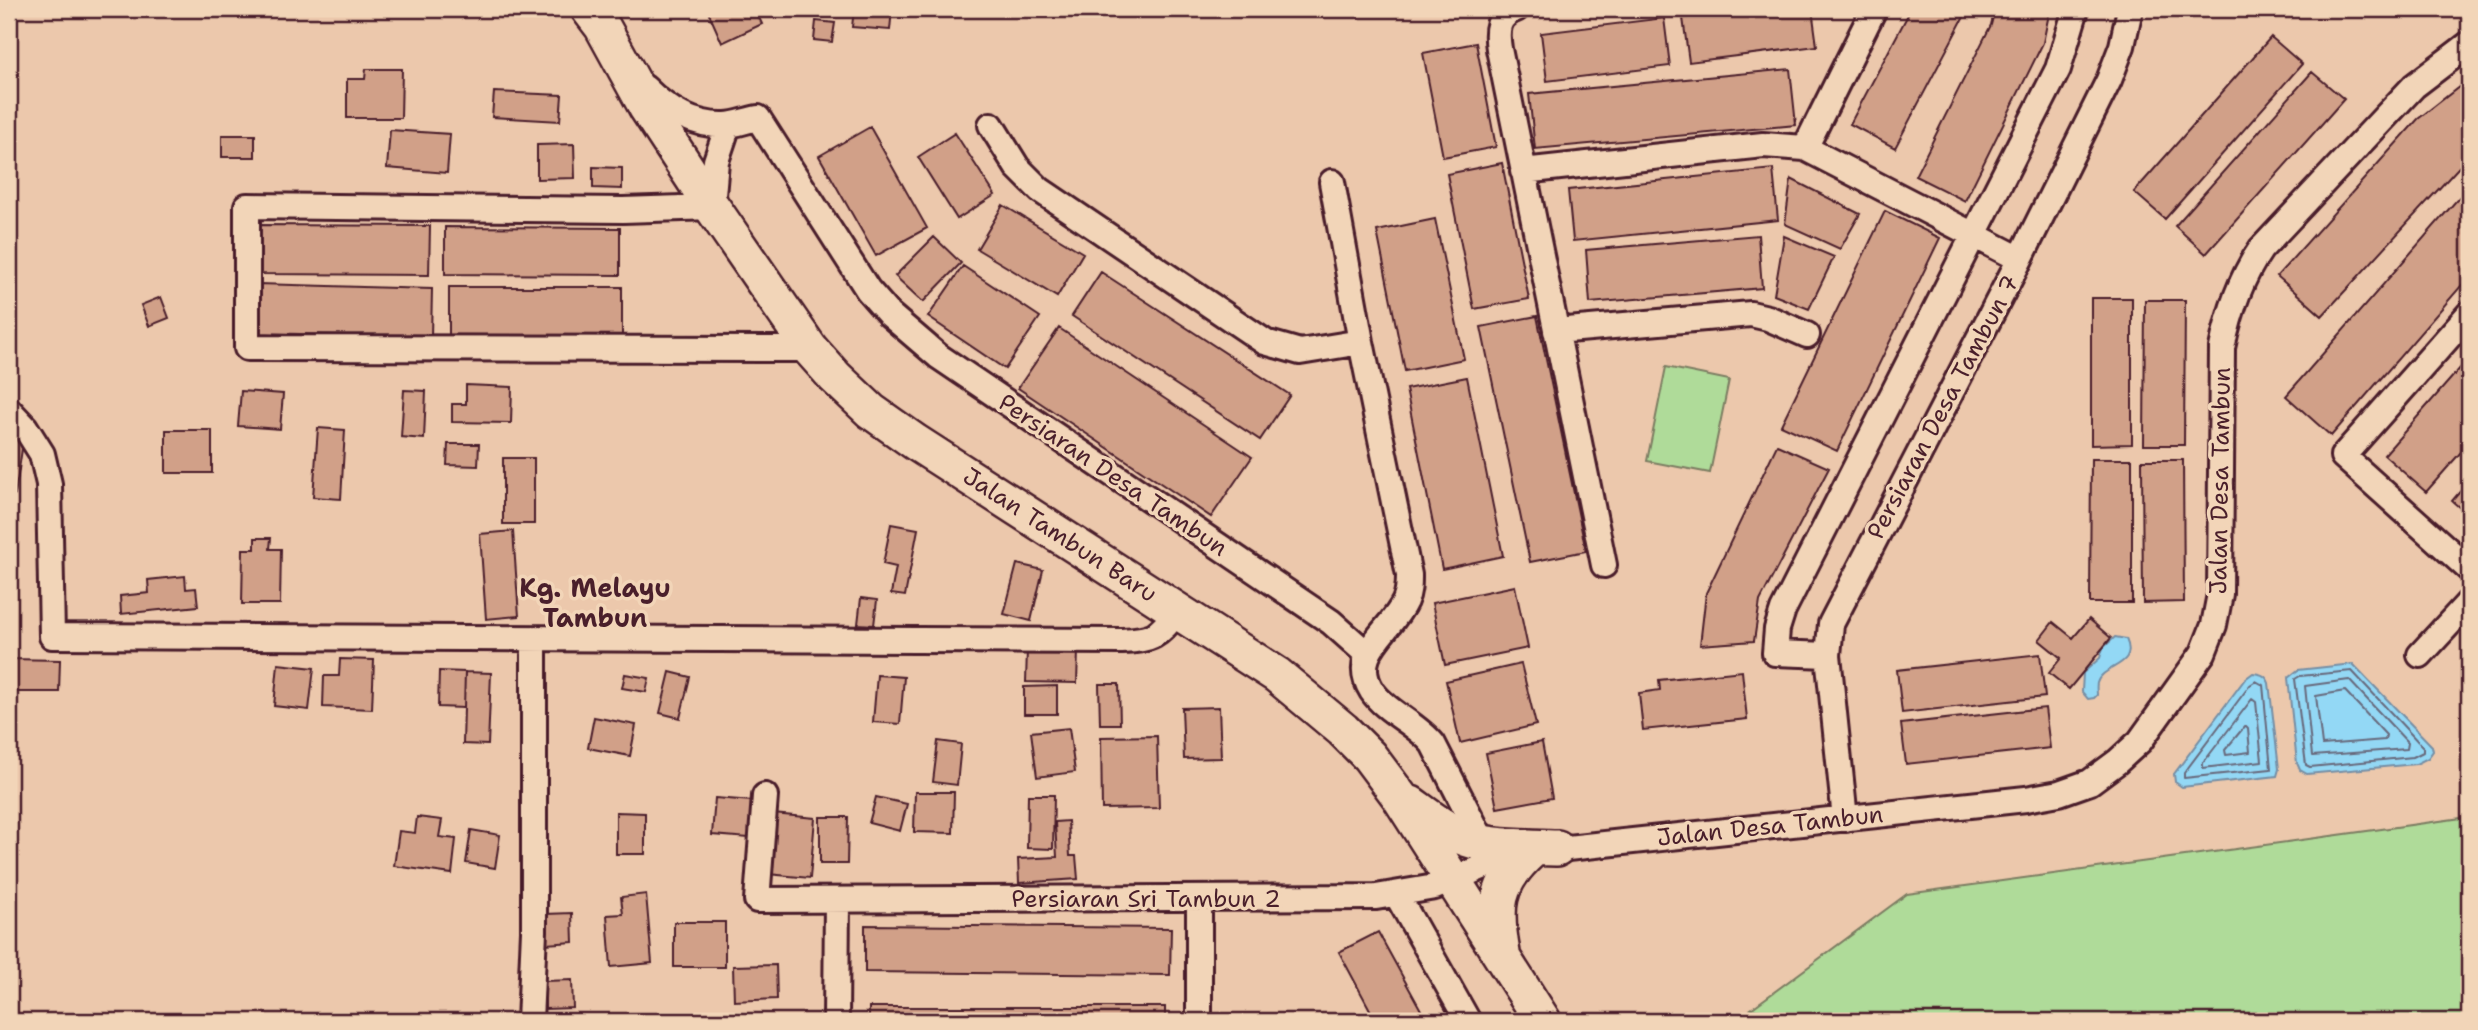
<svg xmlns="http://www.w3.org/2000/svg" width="2478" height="1030" font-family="'Shantell Sans',sans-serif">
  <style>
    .green { fill: #afdb99; stroke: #7c7d62; stroke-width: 2 }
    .water { fill: #93d8f5; stroke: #768ea4; stroke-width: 2 }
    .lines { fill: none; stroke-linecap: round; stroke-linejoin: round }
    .shore { stroke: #67697c; stroke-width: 2 }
    .building { fill: #d1a088; stroke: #4a1f2b; stroke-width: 2 }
    .street-casing { stroke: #4a1f2b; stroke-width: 30 }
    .secondary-casing { stroke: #4a1f2b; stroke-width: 40 }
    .street { stroke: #f2d5b8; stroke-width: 24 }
    .secondary { stroke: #f2d5b8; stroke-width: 35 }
    .labels { text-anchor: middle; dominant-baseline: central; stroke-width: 7; stroke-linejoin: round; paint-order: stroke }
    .street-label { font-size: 24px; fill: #4a1f2b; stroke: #f2d5b8 }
    .neighbourhood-label { font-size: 26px; font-weight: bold; fill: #4a1f2b; stroke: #f2d5b8 }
  </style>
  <rect width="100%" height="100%" fill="#ecc8ac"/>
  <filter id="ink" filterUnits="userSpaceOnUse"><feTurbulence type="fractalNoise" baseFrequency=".0143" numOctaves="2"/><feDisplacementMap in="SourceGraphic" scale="14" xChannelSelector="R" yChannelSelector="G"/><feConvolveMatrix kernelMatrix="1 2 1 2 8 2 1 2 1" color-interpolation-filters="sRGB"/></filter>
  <g filter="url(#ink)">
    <!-- green -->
    <path class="green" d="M1666 367 1729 380 1710 473 1647 461Z
      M2469 817V1021H1813L1751 1009 1907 894Z"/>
    <!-- water -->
    <path class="water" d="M2115 637 2126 639C2139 667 2103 664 2097 683 2096 687 2097 691 2097 695L2094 698 2088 699 2082 692 2083 673 2100 658 2103 648Z
      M2353 664 2432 746 2433 751 2428 758 2416 764 2307 774 2300 770 2297 763 2288 678 2298 670Z
      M2253 673C2261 674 2266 675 2269 683L2279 769 2277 776 2182 787 2175 782 2174 774 2245 679Z"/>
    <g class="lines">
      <!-- shore -->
      <path class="shore" d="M2352 671 2423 747V752L2413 757 2310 767 2306 765 2295 679 2300 676Z
        M2349 680 2408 743 2407 749 2312 756 2305 686Z
        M2256 681 2263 685 2271 769 2184 778V773L2250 685Z
        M2345 691 2386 735 2385 740 2322 745 2316 696Z
        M2252 699 2256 702 2262 761 2203 768V763Z
        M2245 726 2248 729 2250 752 2226 755 2225 750Z"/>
    </g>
    <!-- building -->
    <path class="building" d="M707 9H755L762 24 722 43Z
      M854 9H892L890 30 852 27Z
      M1753 9H1812L1817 46 1689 62 1683 18Z
      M1911 9H1958L1966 13 1895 148 1850 124Z
      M1995 9H2050L2043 43 1965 201 1915 176 1991 25Z
      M1664 18 1670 66 1547 81 1541 33Z
      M816 21 835 23 832 42 814 40Z
      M2271 37 2302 64 2165 219 2134 192Z
      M1476 43 1496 147 1443 157 1423 53Z
      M366 69H402L401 118H347V79H365Z
      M1790 69 1796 125 1535 149 1529 94Z
      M2312 72 2344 99 2206 254 2175 226Z
      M2464 83 2469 89V156L2322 316 2277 276 2418 119Z
      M494 92 562 95 560 121 492 117Z
      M870 127 927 228 876 256 819 156Z
      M390 130 450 134 447 173 387 168Z
      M955 133 995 195 957 219 918 157Z
      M222 135H255V157H222Z
      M574 144 575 178 537 179V145Z
      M1502 163 1529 299 1474 309 1447 174Z
      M593 167 622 168V189L593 188Z
      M1773 169 1778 220 1573 241 1568 190Z
      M1791 179 1860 214 1840 249 1785 224Z
      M2469 186V277L2331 436 2286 396Z
      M1003 205 1083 253 1057 297 977 249Z
      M1885 211 1940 238 1837 451 1781 425Z
      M1435 219 1464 359 1405 371 1377 231Z
      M260 225 430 226 429 275 260 274Z
      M445 227 620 228V275L445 274Z
      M1758 235 1762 288 1590 303 1586 250Z
      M1784 236 1834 257 1809 309 1774 295Z
      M934 237 961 263 923 302 895 276Z
      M963 266 1040 317 1005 369 928 317Z
      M1101 272 1290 395 1260 440 1072 316Z
      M258 284 432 289 431 337 256 333Z
      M449 287H622V335H449Z
      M161 297 169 318 149 326 141 305Z
      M2091 298H2132V444L2091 445Z
      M2145 300H2185L2184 445H2144Z
      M1537 316 1586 551 1530 562 1481 327Z
      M1059 328 1252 457 1211 517 1018 388Z
      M2469 358V443L2426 492 2384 455Z
      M1467 377 1503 556 1442 569 1406 389Z
      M466 385 512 387 511 423 452 422V404H466Z
      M404 390 426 391 424 439 401 437Z
      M241 391 283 394 280 429 238 426Z
      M318 428 345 430 341 499 313 497Z
      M166 430H212V473H166Z
      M9 434 24 436 15 495 9 494Z
      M448 444H479L478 466 447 465Z
      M1777 445 1829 468 1760 601 1754 641 1700 645 1706 593Z
      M503 458H534V524H503Z
      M2091 459H2132V603H2090Z
      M2142 460H2183L2184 602 2143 603Z
      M2469 481V516L2452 501Z
      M891 524 918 529 905 596 891 594 896 567 883 564Z
      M513 531 519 616 486 619 480 534Z
      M255 538H271L270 549H281L280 604H242L243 549H255Z
      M1017 564 1043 570 1031 621 1004 614Z
      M185 576 186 589 196 588 198 606 121 614 120 596 149 593 148 580Z
      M1515 586 1528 648 1445 665 1432 603Z
      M861 598 877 600 874 625 858 624Z
      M2089 619 2111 638 2069 689 2049 673 2061 658 2039 640 2053 622 2073 638Z
      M1027 649 1078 650 1077 683 1026 682Z
      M2040 654 2045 697 1902 713 1897 670Z
      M9 659 60 660 59 692H9Z
      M340 659 374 660 372 709 323 707 324 676H339Z
      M278 664 314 668 309 710 274 706Z
      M1521 664 1536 725 1460 743 1446 681Z
      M439 671 465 672 464 708 438 707Z
      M1742 671 1747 719 1643 730 1639 693 1660 690 1659 680Z
      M465 672 491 673 488 745 463 744Z
      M670 672 690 677 680 718 660 713Z
      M625 674 649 678 646 692 622 688Z
      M877 675 904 677 900 724 873 722Z
      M1099 684H1119L1120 724H1100Z
      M1057 686V714H1024V687Z
      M1219 707 1221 758 1184 759 1182 708Z
      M2045 708 2050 748 1906 764 1901 724Z
      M594 717 636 725 630 756 588 748Z
      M1069 728 1075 772 1037 777 1031 732Z
      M1157 736 1159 808 1102 809 1101 737Z
      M938 741 961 744 957 785 933 782Z
      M1542 742 1552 798 1497 808 1486 753Z
      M915 792H954L953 833 914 832Z
      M1028 795H1054L1053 849 1027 848Z
      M876 797 907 804 900 831 869 823Z
      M715 798 752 801 749 838 712 835Z
      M616 812 645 813V854H616Z
      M773 814 815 818 810 878 768 874Z
      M417 817 442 820 439 837 456 839 452 874 394 866 399 831 415 833Z
      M820 817H848L847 864H820Z
      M1068 821 1070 856H1076L1078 879 1019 883 1018 859 1057 857 1055 822Z
      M471 830 500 835 495 868 466 863Z
      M646 894 652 963 611 967 607 915 623 914 621 897Z
      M572 913 573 942 546 944 545 914Z
      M674 922H725V967H674Z
      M865 925 1171 928 1170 975 865 972Z
      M1378 932 1427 1021H1376L1339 952Z
      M776 965 777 999 734 1001 733 966Z
      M572 980 573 1008 545 1009V981Z
      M869 1007H1165V1021H869Z"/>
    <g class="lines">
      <!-- street casing -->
      <g class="street-casing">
        <path id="street" d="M1516 9C1497 16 1496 30 1499 49L1604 565
          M645 88C667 110 693 126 725 125 735 125 747 120 758 118L868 290 889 314 938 356 1331 622 1367 654
          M728 125 716 161 712 207 623 210 247 206V348L810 349
          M991 125 1017 167 1040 190 1265 342 1300 352 1361 342
          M1805 148 1874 9
          M1523 171 1763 145 1805 148 2020 259
          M1332 182 1361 342 1409 575C1409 584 1409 592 1405 601 1391 632 1348 653 1372 691 1386 712 1416 723 1433 744L1483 842
          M2469 314 2343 456 2469 569
          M1556 331 1751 314 1768 318 1807 335
          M9 410 25 427 42 454 49 484 52 636 1122 641C1156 639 1157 636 1178 611
          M1828 655 1775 653 1777 629 1783 610 2058 69 2076 9
          M2420 655 2469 602
          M765 796 757 900 1376 897 1435 887 1492 863 1530 852 2026 799 2059 793 2090 782 2117 762 2140 741 2203 653 2214 625 2220 594 2222 348C2229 313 2240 279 2261 249L2414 86 2469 44
          M1845 819 1828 655 1831 624 2020 259 2109 80 2122 46 2130 9
          M1397 895 1468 1021
          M1199 899V1021
          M530 1021 534 931V639
          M836 1021 837 900"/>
      </g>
      <!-- secondary casing -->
      <g class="secondary-casing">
        <path id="secondary" d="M589 9 602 26 647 108 712 207 810 349 835 377 871 411 915 442 1277 675 1343 730 1369 756 1399 796 1543 1021
          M1411 804C1426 815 1441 827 1458 835 1487 849 1525 846 1557 848
          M1502 953C1494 908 1495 884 1530 852"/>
      </g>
      <!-- street -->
      <use href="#street" class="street"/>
      <!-- secondary -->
      <use href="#secondary" class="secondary"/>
    </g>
  </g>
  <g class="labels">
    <!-- street labels -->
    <g class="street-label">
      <text transform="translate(1943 407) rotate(-62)">Persiaran Desa Tambun 7</text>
      <text transform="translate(1113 475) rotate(34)">Persiaran Desa Tambun</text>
      <text transform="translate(2220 481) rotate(-89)">Jalan Desa Tambun</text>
      <text transform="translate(1060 535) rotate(33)">Jalan Tambun Baru</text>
      <text transform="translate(1770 826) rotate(-6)">Jalan Desa Tambun</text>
      <text x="1146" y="899">Persiaran Sri Tambun 2</text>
    </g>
    <!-- neighbourhood labels -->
    <g class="neighbourhood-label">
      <text x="595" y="587">Kg. Melayu<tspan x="595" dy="30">Tambun</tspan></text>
    </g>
  </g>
  <!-- margin -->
  <rect width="2478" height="1030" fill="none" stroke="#f2d5b8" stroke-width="35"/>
  <rect x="18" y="18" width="2443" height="995" fill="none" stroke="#4a1f2b" stroke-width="2.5" filter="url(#ink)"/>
</svg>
